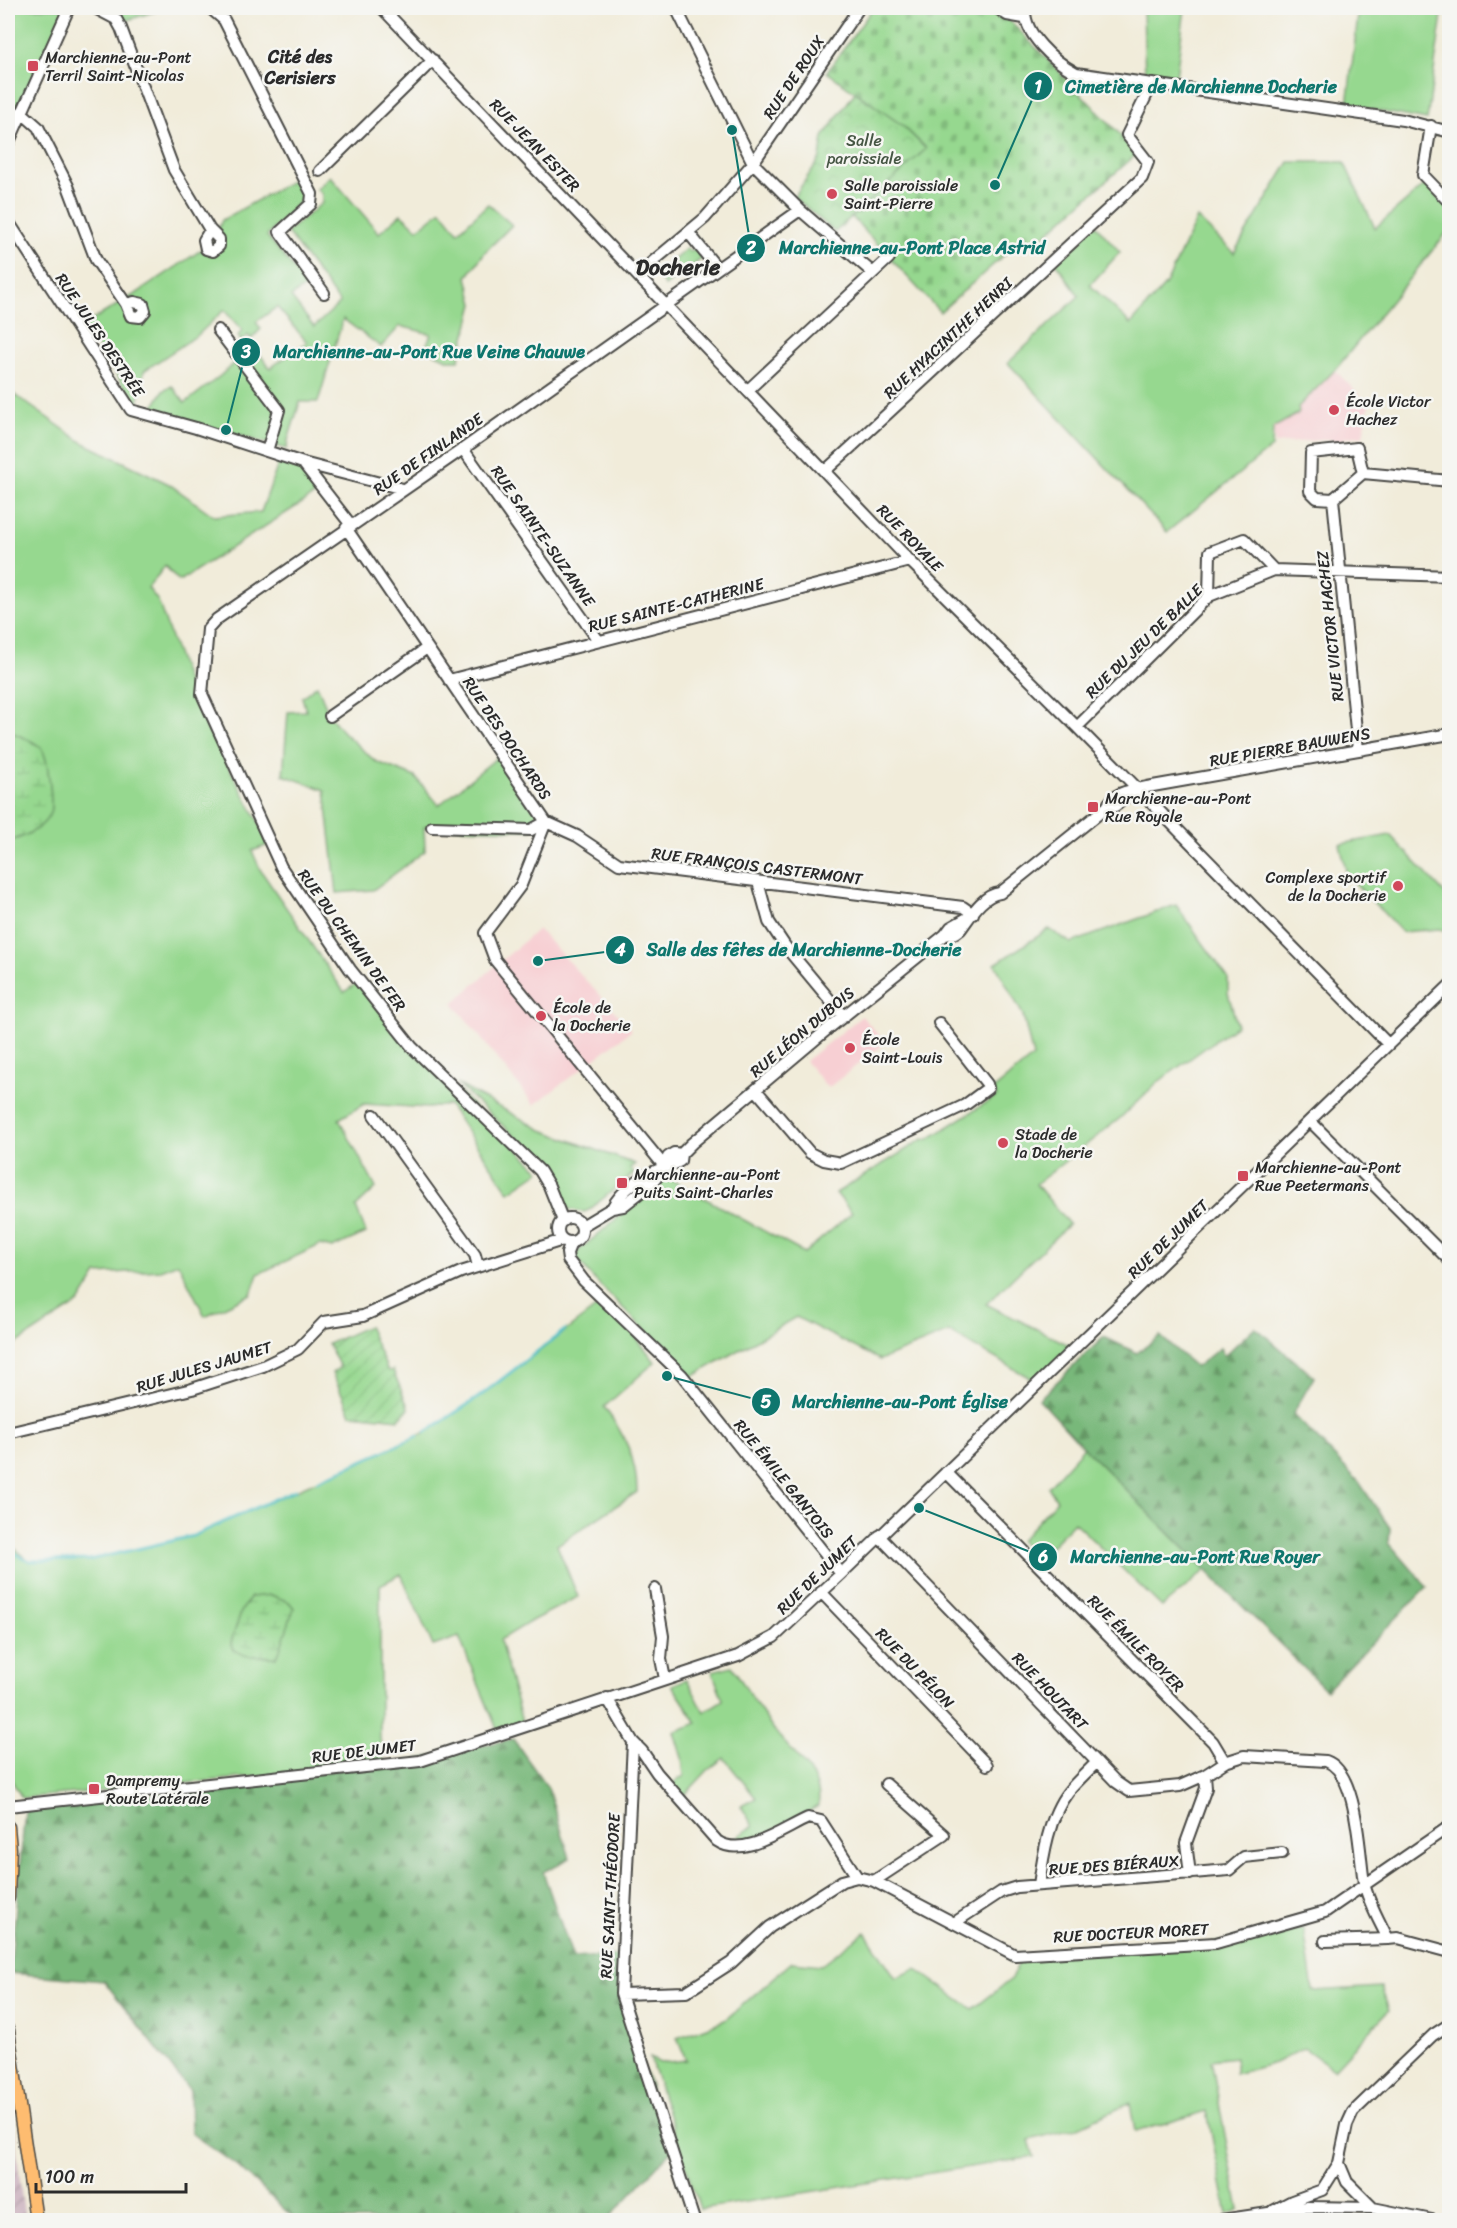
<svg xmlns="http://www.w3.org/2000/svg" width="1457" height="2228" font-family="Sriracha,sans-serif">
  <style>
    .built { fill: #f7cfd3 }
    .industrial { fill: url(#industrial-furrows) }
    .grass { fill: #96d88f; stroke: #60825d; stroke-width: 1.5 }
    .forest { fill: url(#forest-firs); stroke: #527252; stroke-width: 1.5 }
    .wetland { fill: url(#wetland-marsh); stroke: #60825d; stroke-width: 1.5 }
    .cemetery { fill: url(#cemetery-stones); stroke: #60825d; stroke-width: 1.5 }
    .park { fill: url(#park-crowns); stroke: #60825d; stroke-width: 1.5 }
    .garden { fill: url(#garden-furrows); stroke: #60825d; stroke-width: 1.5 }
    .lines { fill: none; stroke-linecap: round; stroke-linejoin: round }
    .stream { stroke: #52c0c8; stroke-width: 3 }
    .minor-casing { stroke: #494845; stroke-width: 14 }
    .major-casing { stroke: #494845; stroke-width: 15 }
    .minor { stroke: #fff; stroke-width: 10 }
    .major { stroke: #febc70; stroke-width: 12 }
    .poi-dot { fill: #d1495b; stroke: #f6f6f2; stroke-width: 2 }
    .labels { text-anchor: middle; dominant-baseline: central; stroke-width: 5; stroke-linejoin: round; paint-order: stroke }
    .poi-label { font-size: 16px; fill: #2b2b2b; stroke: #f6f6f2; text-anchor: start }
    .street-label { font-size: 16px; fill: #2b2b2b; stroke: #f6f6f2 }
    .park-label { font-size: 16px; fill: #465644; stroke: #f6f6f2 }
    .neighbourhood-label { font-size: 18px; font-weight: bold; fill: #2b2b2b; stroke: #f6f6f2 }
    .district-label { font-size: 22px; font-weight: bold; fill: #2b2b2b; stroke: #f6f6f2 }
    .leader { fill: none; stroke: #0f766e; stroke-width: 2 }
    .callout-dot { fill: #0f766e; stroke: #f6f6f2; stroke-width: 2 }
    .mark-label { font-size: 18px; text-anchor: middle; font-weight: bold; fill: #fff }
    .callout-label { font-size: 18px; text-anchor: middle; font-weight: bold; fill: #0f766e; stroke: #f6f6f2; stroke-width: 5; stroke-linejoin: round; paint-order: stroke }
  </style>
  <defs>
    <pattern id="industrial-furrows" width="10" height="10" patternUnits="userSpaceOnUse" patternTransform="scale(1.5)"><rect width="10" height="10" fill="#d2bdc7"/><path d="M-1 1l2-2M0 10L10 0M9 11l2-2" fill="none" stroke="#b4a3ab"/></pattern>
    <pattern id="forest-firs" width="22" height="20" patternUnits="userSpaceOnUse" patternTransform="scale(1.5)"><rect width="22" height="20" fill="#78b87a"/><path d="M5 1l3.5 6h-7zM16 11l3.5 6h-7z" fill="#639664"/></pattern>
    <pattern id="wetland-marsh" width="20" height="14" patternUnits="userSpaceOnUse" patternTransform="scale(1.5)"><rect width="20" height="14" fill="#96d88f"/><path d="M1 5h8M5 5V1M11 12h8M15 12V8" fill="none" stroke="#81ba7c"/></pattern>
    <pattern id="cemetery-stones" width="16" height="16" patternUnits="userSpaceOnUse" patternTransform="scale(1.5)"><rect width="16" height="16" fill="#96d88f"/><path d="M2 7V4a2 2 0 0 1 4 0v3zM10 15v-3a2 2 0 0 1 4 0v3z" fill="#81ba7c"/></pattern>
    <pattern id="park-crowns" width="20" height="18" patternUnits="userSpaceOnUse" patternTransform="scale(1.5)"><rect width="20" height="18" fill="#96d88f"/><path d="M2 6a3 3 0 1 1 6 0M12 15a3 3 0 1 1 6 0" fill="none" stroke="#81ba7c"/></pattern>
    <pattern id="garden-furrows" width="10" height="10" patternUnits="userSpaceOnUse" patternTransform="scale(1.5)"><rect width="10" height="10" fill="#96d88f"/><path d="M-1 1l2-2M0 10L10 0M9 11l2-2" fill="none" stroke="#81ba7c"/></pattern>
  </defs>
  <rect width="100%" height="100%" fill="#f6f6f2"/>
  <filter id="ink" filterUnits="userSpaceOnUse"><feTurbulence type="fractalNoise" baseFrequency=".0167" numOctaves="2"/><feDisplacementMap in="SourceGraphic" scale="12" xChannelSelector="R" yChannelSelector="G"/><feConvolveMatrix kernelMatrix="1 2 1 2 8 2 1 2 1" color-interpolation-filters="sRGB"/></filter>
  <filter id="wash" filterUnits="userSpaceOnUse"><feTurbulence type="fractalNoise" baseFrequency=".008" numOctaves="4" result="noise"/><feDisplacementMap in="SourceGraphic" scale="24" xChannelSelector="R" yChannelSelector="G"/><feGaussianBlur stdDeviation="1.35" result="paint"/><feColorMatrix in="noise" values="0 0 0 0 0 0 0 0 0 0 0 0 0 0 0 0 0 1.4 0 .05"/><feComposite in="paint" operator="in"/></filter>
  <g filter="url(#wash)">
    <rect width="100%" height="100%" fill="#f1ecda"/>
    <!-- built -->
    <path class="built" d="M1335 370 1369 405 1363 436 1345 437 1343 441 1334 442 1330 439 1275 444 1273 428 1299 413 1298 407Z
      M538 929 632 1030 534 1105 453 1003Z
      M862 1016 885 1043 828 1088 805 1061Z"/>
    <!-- industrial -->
    <path class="industrial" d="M8 2065 21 2191 25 2220H8Z"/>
    <!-- grass -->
    <path class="grass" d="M8 8H68L8 129Z
      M113 8H160L156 11 118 23 110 12Z
      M1143 8H1185L1175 84 1145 77Z
      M1359 8H1443L1427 120 1347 105Z
      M1289 162H1344L1375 228 1426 184 1449 209V230L1335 370 1298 407 1299 413 1273 428 1272 447 1167 532 1008 363 1079 296 1053 259 1093 222 1120 252 1090 285 1131 324 1166 284 1197 218 1234 253Z
      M330 176 379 233 401 214 418 229 441 210 458 232 488 204 512 225 485 252 467 277 474 304 459 360H449L425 349 431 334 400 326 381 347 343 319 318 402H300L288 440 287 449 151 411 163 391 172 386 185 403 220 376 249 349 258 352 270 368 307 342 277 307 256 322 261 329 251 339 248 335 241 341 238 336 242 330 224 310 199 334 144 371 138 404 134 402 84 325 137 293 213 242 222 220 295 179 304 197 267 236 307 285 291 297 314 327 340 303 287 232 322 203V194L317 189Z
      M697 247 704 257 665 286 658 277 661 271 687 248 690 252Z
      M8 390 82 442 169 484 214 516 261 512 280 459 301 468 316 494 179 581 165 566 148 588 158 601 196 707 271 844 252 851 261 871 344 992 360 981 390 1024 540 1171 509 1192 449 1105 428 1108 364 1104 339 1119 376 1188 356 1207 366 1233 332 1248 320 1245 258 1274 251 1294 205 1316 178 1263 160 1270 97 1274 79 1303 8 1349Z
      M317 685 330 716 343 732 375 761 415 777 439 805 500 755 546 822 531 830 424 827 425 851 373 890 337 893 325 790 283 775 288 712 306 711 302 697Z
      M1390 835 1449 898V931L1439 929 1402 932 1347 875 1340 844Z
      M1176 905 1228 978V993L1237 1025 1158 1082 1119 1119 1036 1184 1069 1224 986 1304 1075 1348 1039 1383 949 1332 880 1360 796 1317 690 1378 663 1348 591 1276 577 1259V1252L666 1177 804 1253 852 1213 836 1193 923 1139 927 1140 997 1096 993 1090 1033 1057 1023 1015 995 964 1049 929 1071 943Z
      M457 1084 542 1130 635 1164 630 1168 634 1173 589 1210 584 1212 568 1209 557 1182 545 1164Z
      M597 1307 615 1309 655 1362 604 1407C624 1434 637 1458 637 1492L557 1545 578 1597 533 1620 500 1640 523 1726 499 1734 459 1637 433 1646 401 1574 380 1585V1738L384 1765 22 1798 12 1781 8 1766V1543L30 1561 89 1560 193 1536 426 1432 479 1397Z
      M1084 1447 1206 1570 1162 1607 1074 1522 1040 1558 1020 1541 1057 1500 1048 1487Z
      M732 1666C747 1689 761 1714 779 1736 795 1756 824 1777 818 1806L757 1842 728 1843 753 1826 741 1806 756 1798 724 1758 708 1770 680 1800 674 1782 684 1776 682 1758 674 1732 697 1723 672 1685 687 1679 704 1712 723 1700 712 1671Z
      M1304 1928 1313 1991 1381 1987 1389 2010 1334 2069 1304 2048 1275 2063 1235 2074V2057L1211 2060 1239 2210 1227 2214 1207 2111 1135 2132 1130 2103 1076 2128 1029 2140 1034 2157 700 2209 650 2058 660 2063 686 2060 677 2038 725 2020 792 1962 821 1965 865 1932 896 1978 916 1969 973 2009 1010 1980 1021 1959 1220 1942Z"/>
    <!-- forest -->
    <path class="forest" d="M1255 1327 1314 1377 1293 1414 1359 1482 1390 1528 1389 1543 1427 1587 1326 1690 1086 1450 1039 1399 1104 1337 1137 1353 1160 1336 1196 1367 1220 1348 1224 1356Z
      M513 1739 548 1788 570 1858 543 1872 573 1958 622 1955 639 2052 671 2151 607 2220H296L236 2165 191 2133 190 2091 104 1981 10 1973 25 1811 404 1762Z"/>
    <!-- wetland -->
    <path class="wetland" d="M8 731C19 736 32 739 41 748 48 755 53 803 50 813 45 828 21 839 8 841Z
      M271 1595 289 1602 294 1608 279 1653 276 1657C269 1658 266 1657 259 1656 245 1656 248 1657 234 1650L231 1642 241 1612 248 1600 251 1597Z"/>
    <!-- cemetery -->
    <path class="cemetery" d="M873 8H993L1012 23 1138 153 1029 249 1020 241 940 312 852 217 926 148 903 126 827 72Z"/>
    <!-- park -->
    <path class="park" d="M855 92 903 126 926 149 835 232 794 197 820 158 823 137Z"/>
    <!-- garden -->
    <path class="garden" d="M368 1326 388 1371 393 1370 409 1409 399 1419 351 1414 332 1373 340 1367 328 1344Z"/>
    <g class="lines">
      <!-- stream -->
      <path class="stream" d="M426 1432 479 1397 565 1330
        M317 1481 418 1436
        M8 1550 30 1561 89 1560 193 1536 295 1490"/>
    </g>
  </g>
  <g filter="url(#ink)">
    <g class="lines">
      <!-- minor casing -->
      <g class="minor-casing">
        <path id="minor" d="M95 8 116 19 121 28 174 170 210 230 219 239V246L213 251 206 249 204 240 210 230
          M210 8 224 20 312 194 311 204 280 232 324 293
          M382 8 910 561 1077 727 1388 1044
          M676 8 753 163 800 210 873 273
          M997 8 1007 15 1024 18
          M1025 8C1023 34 1054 61 1076 73L1403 120 1450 132
          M21 112 38 127 68 186 96 260 126 304 131 316 140 317 145 311 143 304 134 302 126 304
          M1431 126 1423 175 1450 203
          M8 144 69 8
          M320 171 433 60
          M8 221 131 410 196 428 303 463 403 489
          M688 232 717 268
          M638 274 705 218 753 163 859 8
          M218 330 279 410 267 451
          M748 390 889 258
          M463 449 598 640
          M303 463 351 525
          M825 471C932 374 1036 275 1142 178L1148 162 1127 135 1152 84
          M1333 499 1317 498 1310 491 1311 453 1357 448 1363 473
          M346 528 546 822 521 885 485 933 495 960 665 1167
          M1209 596 1210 552 1244 539 1274 570
          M449 680 910 561
          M330 716 427 648
          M1077 727 1209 596 1274 570 1450 576
          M1358 750 1333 499 1363 473 1450 481
          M1107 807 1115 806 1134 791
          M432 827 531 830 546 822 577 836 619 864 963 907 973 914
          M758 882 769 922 785 946 844 1017
          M945 935 956 933 960 930C970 917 982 895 1000 893L1107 807C1114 791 1132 790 1147 787L1450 734
          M756 1090 810 1153 824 1160 841 1163 965 1105 988 1088 987 1084 939 1023
          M374 1115 475 1255 478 1266
          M1310 1121 1450 1261
          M612 1208C622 1189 643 1175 663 1168 670 1165 674 1165 680 1161L681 1154 692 1143 829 1028 945 935 951 927 967 918
          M558 1230a12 12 0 1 1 24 0a12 12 0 1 1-24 0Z
          M563 1221 549 1186 540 1171 412 1047 350 969 281 867 202 694 208 629 217 619 463 449 800 210
          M582 1226 612 1208 623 1206 652 1183 665 1167 668 1157 674 1153 681 1154
          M571 1243 567 1253 568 1260 584 1281 682 1375 841 1574
          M8 1433 192 1389 263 1366 298 1349 324 1322 363 1316 461 1272 563 1240
          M946 1472 1213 1742 1225 1762
          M879 1536 1116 1782 1129 1791 1180 1786 1205 1775 1225 1762 1244 1756 1326 1761C1358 1772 1359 1854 1364 1883 1368 1902 1380 1922 1388 1939L1398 1938 1450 1952
          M655 1589 663 1636 661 1659 665 1679
          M821 1592 987 1765
          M607 1698 633 1742 621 1994 694 2220
          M633 1742 642 1751 657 1773 717 1841C743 1859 783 1829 808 1818L821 1821 857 1877
          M8 1806 420 1761 738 1656 774 1637 841 1574 1450 985
          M1190 1874 1186 1843 1206 1788 1205 1775
          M874 1881 944 1835 886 1784
          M1039 1885C1043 1856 1049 1816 1068 1792 1076 1782 1087 1772 1097 1762
          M954 1923 1001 1892 1017 1887 1217 1871 1229 1870 1244 1857 1282 1853
          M1325 1941 1388 1939
          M621 1994 686 1992 731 1963 770 1927 842 1881 857 1877 874 1881 1015 1955 1216 1943 1325 1912 1450 1826
          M1339 2163 1347 2182 1373 2208 1432 2220
          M1273 2211 1292 2201 1322 2190 1339 2163 1347 2125 1353 2112 1433 2035 1450 2024
          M1222 2220 1307 2207 1373 2208"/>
      </g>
      <!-- major casing -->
      <g class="major-casing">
        <path id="major" d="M8 1827 10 1849 8 1898
          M8 2030 36 2220"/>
      </g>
      <!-- minor -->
      <use href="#minor" class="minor"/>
      <!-- major -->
      <use href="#major" class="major"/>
    </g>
  </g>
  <!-- markers -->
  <g class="poi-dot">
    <rect x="27" y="60" width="12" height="12" rx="3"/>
    <circle cx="832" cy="194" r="6"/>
    <circle cx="1334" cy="410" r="6"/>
    <rect x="1087" y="801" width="12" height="12" rx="3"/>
    <circle cx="1398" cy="886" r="6"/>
    <circle cx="541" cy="1016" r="6"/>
    <circle cx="850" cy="1048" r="6"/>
    <circle cx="1003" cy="1143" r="6"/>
    <rect x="1237" y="1170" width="12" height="12" rx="3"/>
    <rect x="616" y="1177" width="12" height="12" rx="3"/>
    <rect x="88" y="1783" width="12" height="12" rx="3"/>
  </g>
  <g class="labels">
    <!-- poi labels -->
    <g class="poi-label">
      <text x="45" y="57">Marchienne-au-Pont<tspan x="45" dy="18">Terril Saint-Nicolas</tspan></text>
      <text x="844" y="185">Salle paroissiale<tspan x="844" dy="18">Saint-Pierre</tspan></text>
      <text x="1346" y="401">École Victor<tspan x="1346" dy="18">Hachez</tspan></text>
      <text x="1105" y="798">Marchienne-au-Pont<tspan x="1105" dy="18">Rue Royale</tspan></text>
      <text x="1386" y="877" text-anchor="end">Complexe sportif<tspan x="1386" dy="18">de la Docherie</tspan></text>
      <text x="553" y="1007">École de<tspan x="553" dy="18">la Docherie</tspan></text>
      <text x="862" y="1039">École<tspan x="862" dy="18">Saint-Louis</tspan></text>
      <text x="1015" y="1134">Stade de<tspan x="1015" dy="18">la Docherie</tspan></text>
      <text x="1255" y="1167">Marchienne-au-Pont<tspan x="1255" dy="18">Rue Peetermans</tspan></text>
      <text x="634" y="1174">Marchienne-au-Pont<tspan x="634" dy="18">Puits Saint-Charles</tspan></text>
      <text x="106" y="1780">Dampremy<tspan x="106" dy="18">Route Latérale</tspan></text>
    </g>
    <!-- street labels -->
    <g class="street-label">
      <text transform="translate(794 77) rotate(-56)">RUE DE ROUX</text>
      <text transform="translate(535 145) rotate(46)">RUE JEAN ESTER</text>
      <text transform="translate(100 335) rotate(56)">RUE JULES DESTRÉE</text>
      <text transform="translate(948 338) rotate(-43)">RUE HYACINTHE HENRI</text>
      <text transform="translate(428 454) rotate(-35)">RUE DE FINLANDE</text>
      <text transform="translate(543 536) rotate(55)">RUE SAINTE-SUZANNE</text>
      <text transform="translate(910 538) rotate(46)">RUE ROYALE</text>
      <text transform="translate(676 605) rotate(-14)">RUE SAINTE-CATHERINE</text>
      <text transform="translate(1330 626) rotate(-96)">RUE VICTOR HACHEZ</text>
      <text transform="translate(1144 641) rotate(-44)">RUE DU JEU DE BALLE</text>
      <text transform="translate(507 738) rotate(56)">RUE DES DOCHARDS</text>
      <text transform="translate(1290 747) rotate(-10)">RUE PIERRE BAUWENS</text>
      <text transform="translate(757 866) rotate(7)">RUE FRANÇOIS CASTERMONT</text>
      <text transform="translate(352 940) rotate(54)">RUE DU CHEMIN DE FER</text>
      <text transform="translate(802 1032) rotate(-40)">RUE LÉON DUBOIS</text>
      <text transform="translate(1168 1239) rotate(-44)">RUE DE JUMET</text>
      <text transform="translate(204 1367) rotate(-17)">RUE JULES JAUMET</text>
      <text transform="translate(784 1479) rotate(51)">RUE ÉMILE GANTOIS</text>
      <text transform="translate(817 1575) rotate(-44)">RUE DE JUMET</text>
      <text transform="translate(1136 1643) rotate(45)">RUE ÉMILE ROYER</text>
      <text transform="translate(915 1668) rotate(46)">RUE DU PÉLON</text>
      <text transform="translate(1050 1691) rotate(46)">RUE HOUTART</text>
      <text transform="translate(364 1751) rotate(-7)">RUE DE JUMET</text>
      <text transform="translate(1114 1865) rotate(-4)">RUE DES BIÉRAUX</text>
      <text transform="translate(610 1896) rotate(-87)">RUE SAINT-THÉODORE</text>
      <text transform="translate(1131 1933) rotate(-3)">RUE DOCTEUR MORET</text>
    </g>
    <!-- park labels -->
    <g class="park-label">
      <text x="864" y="140">Salle<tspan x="864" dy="18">paroissiale</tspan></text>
    </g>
    <!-- neighbourhood labels -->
    <g class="neighbourhood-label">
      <text x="300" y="57">Cité des<tspan x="300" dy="21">Cerisiers</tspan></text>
    </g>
    <!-- district labels -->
    <g class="district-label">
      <text x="678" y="267">Docherie</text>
    </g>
  </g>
  <!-- callouts -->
  <path class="leader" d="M995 185L1038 86M732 130L751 248M226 430L246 352M538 961L620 950M667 1376L766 1402M919 1508L1043 1557"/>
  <g class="callout-dot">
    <circle cx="995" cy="185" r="6"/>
    <circle cx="732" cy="130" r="6"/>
    <circle cx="226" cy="430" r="6"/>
    <circle cx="538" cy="961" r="6"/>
    <circle cx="667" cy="1376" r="6"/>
    <circle cx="919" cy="1508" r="6"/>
    <circle cx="1038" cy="86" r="15"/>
    <circle cx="751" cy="248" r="15"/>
    <circle cx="246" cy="352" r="15"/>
    <circle cx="620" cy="950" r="15"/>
    <circle cx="766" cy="1402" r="15"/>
    <circle cx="1043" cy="1557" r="15"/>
  </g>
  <g class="mark-label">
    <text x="1038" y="93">1</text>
    <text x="751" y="254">2</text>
    <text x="246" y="358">3</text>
    <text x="620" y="956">4</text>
    <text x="766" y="1408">5</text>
    <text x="1043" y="1563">6</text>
  </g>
  <g class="callout-label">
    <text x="1201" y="93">Cimetière de Marchienne Docherie</text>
    <text x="912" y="254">Marchienne-au-Pont Place Astrid</text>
    <text x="429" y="358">Marchienne-au-Pont Rue Veine Chauwe</text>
    <text x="804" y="956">Salle des fêtes de Marchienne-Docherie</text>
    <text x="900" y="1408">Marchienne-au-Pont Église</text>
    <text x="1195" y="1563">Marchienne-au-Pont Rue Royer</text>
  </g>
  <!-- margin -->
  <rect width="1457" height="2228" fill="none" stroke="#f6f6f2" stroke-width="30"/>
  <!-- scale -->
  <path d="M36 2183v9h150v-9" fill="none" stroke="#2b2b2b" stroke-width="3"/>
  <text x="45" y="2183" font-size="18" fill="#2b2b2b" stroke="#f6f6f2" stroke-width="4.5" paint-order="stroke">100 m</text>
</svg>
